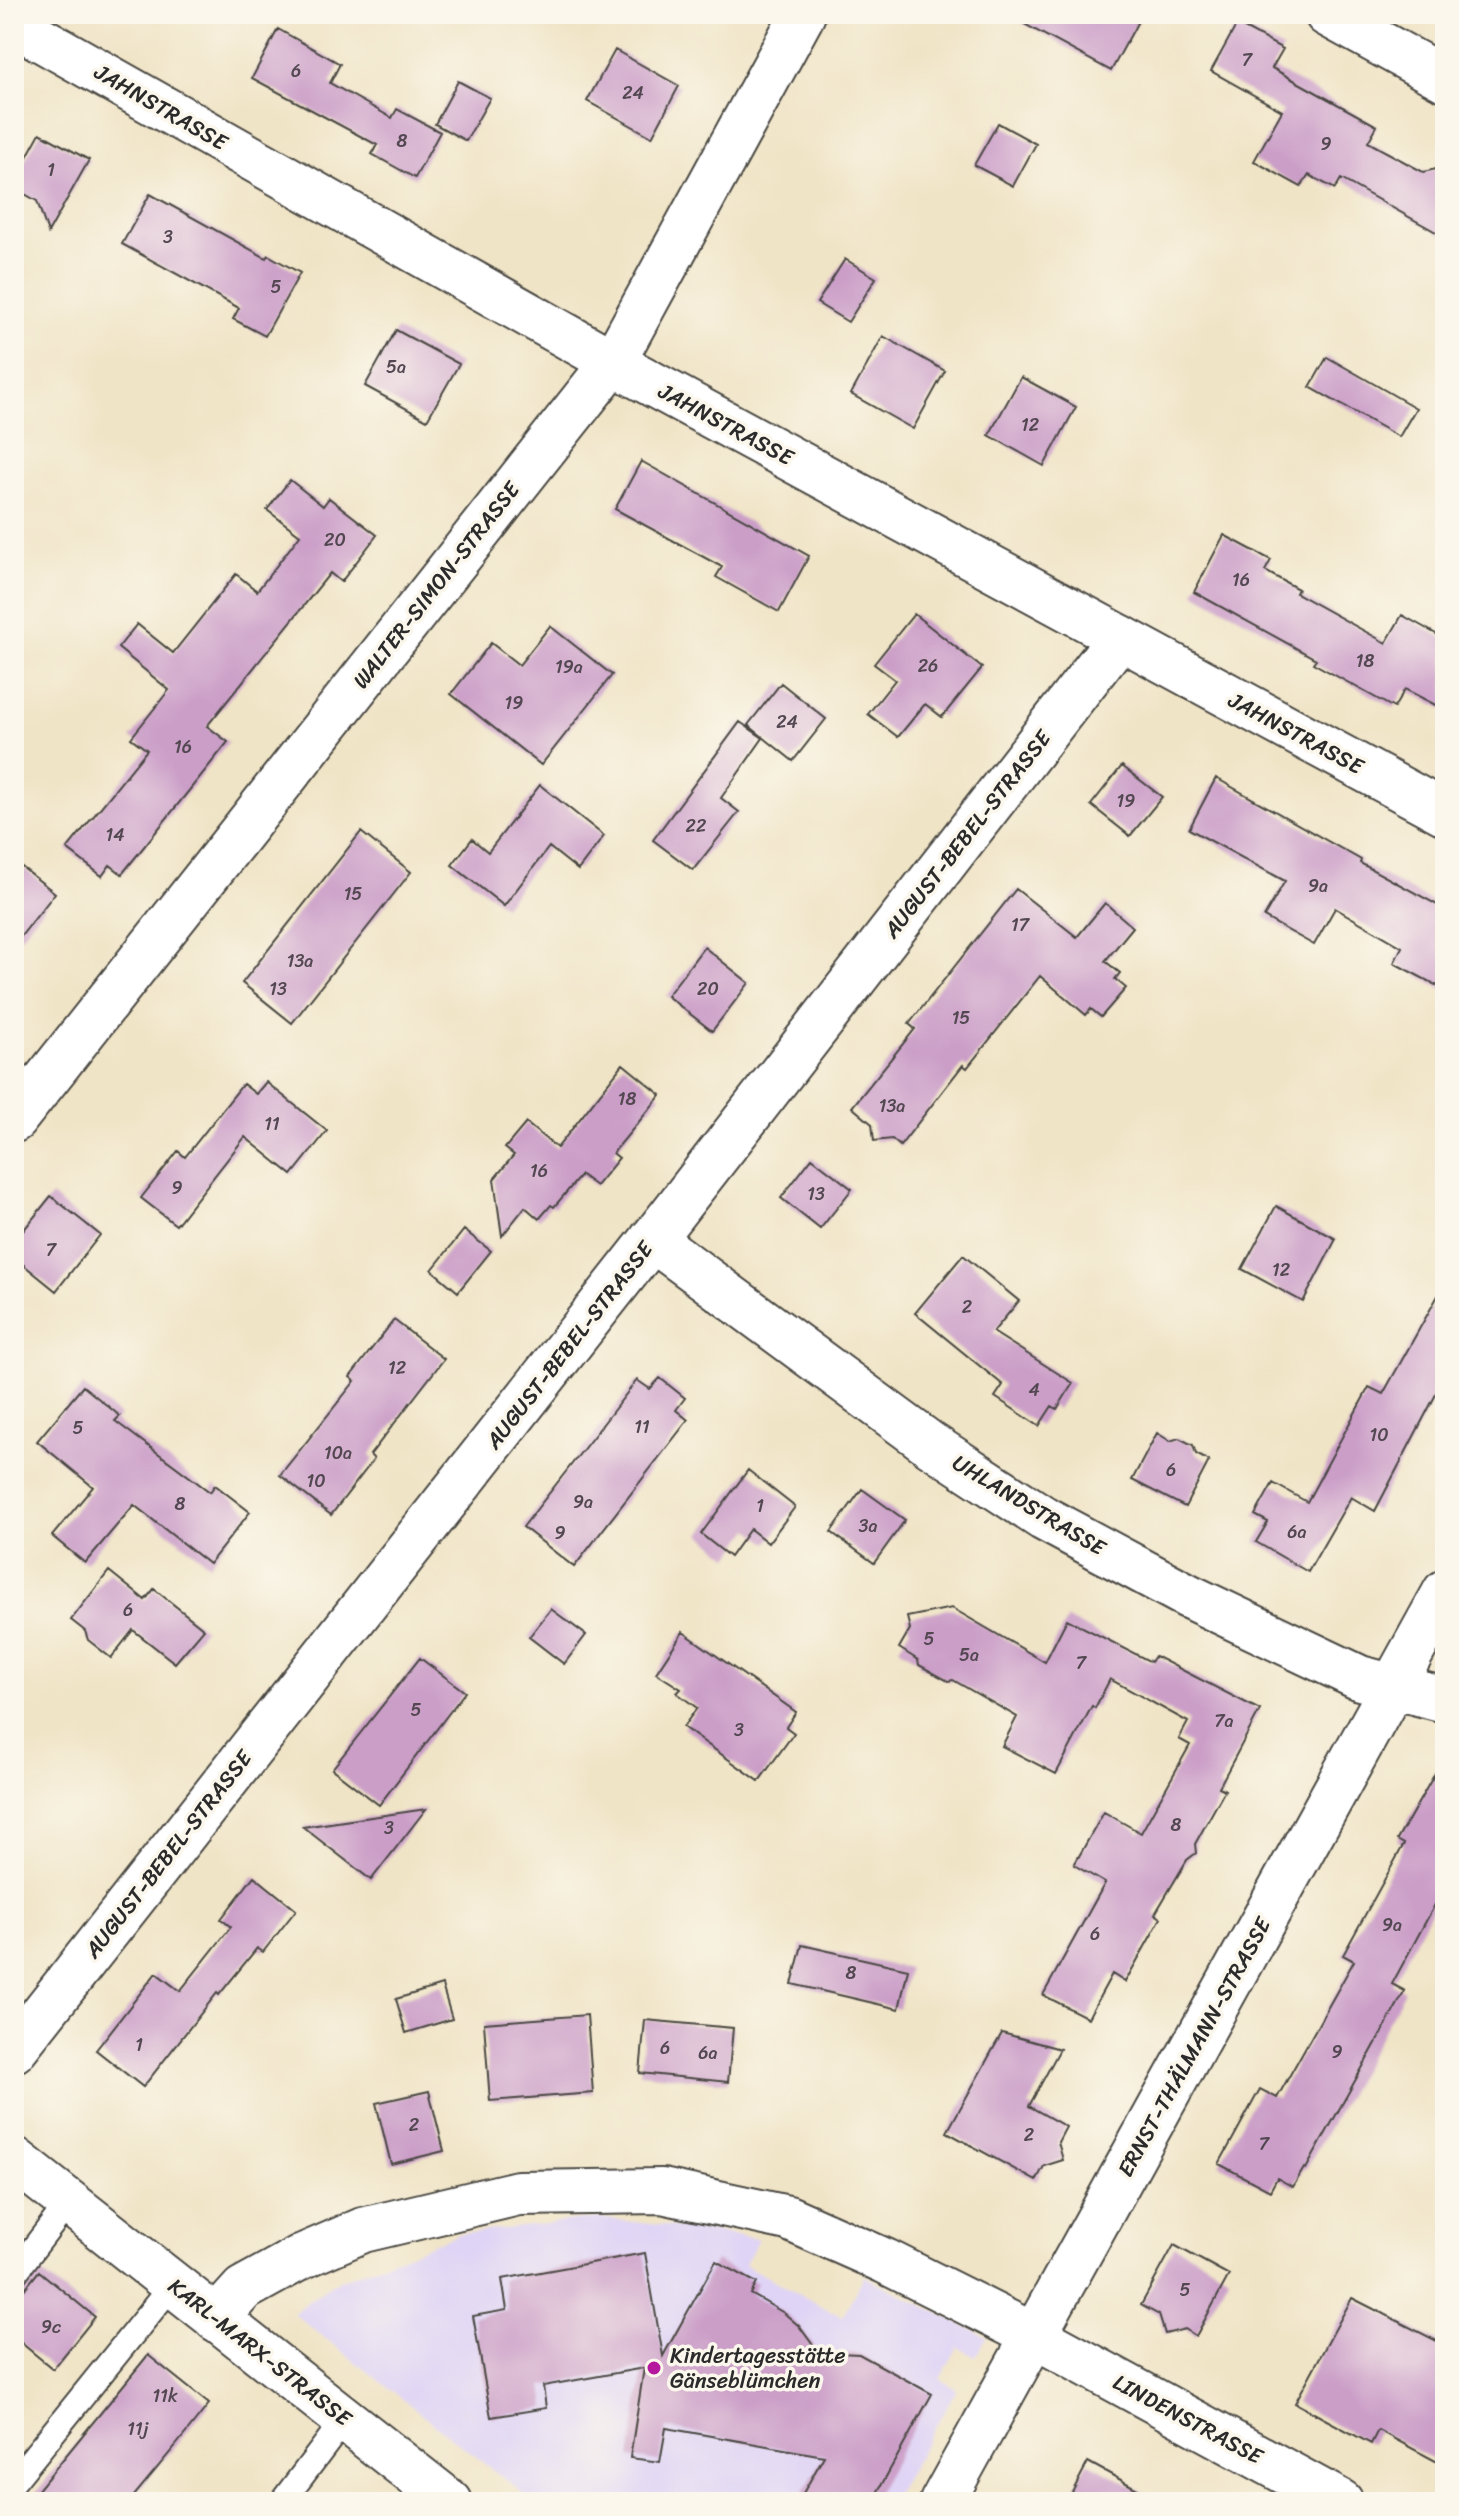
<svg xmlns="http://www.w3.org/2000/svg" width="1459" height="2516" font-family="Sriracha,sans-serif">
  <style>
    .built { fill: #dfd4f5 }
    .building { fill: #cb9ec8 }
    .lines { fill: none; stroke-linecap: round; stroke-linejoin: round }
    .service-casing { stroke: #494742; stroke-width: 28 }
    .minor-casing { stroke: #494742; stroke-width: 48 }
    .secondary-casing { stroke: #494742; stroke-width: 48 }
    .service { stroke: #fff; stroke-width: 24 }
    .minor { stroke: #fff; stroke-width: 44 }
    .secondary { stroke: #fff; stroke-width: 44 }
    .poi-dot { fill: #b5179e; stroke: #fbf7ec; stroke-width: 3 }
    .labels { text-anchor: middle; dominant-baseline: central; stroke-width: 7; stroke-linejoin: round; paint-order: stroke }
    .number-label { font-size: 18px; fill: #534852 }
    .street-label { font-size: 22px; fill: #2b2b2b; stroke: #fbf7ec }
    .poi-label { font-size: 22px; fill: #2b2b2b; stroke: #fbf7ec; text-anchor: start }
  </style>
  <rect width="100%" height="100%" fill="#fbf7ec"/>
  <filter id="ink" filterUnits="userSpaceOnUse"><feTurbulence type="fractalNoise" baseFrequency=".0125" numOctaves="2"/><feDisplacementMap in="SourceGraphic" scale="16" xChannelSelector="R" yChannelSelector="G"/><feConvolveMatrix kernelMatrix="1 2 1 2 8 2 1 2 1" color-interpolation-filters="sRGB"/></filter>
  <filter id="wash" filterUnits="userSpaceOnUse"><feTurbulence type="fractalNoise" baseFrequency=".006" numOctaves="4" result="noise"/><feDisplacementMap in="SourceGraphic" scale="32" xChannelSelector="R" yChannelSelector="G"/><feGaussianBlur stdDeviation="1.8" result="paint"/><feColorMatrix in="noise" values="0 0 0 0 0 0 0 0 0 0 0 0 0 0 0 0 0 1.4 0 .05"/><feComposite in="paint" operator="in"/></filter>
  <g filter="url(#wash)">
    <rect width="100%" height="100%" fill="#f0e4c6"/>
    <!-- built -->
    <path class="built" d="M600 2218 709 2231 758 2239 745 2265 842 2317 864 2276 987 2337 975 2357 958 2347 940 2379 957 2389 891 2502H534L293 2313 332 2283 459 2234Z"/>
    <g id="blocks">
      <!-- building -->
      <path class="building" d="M1006 14H1142L1111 71Z
        M1237 24 1283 49 1272 68 1377 126 1368 142 1423 172 1445 167V237L1341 179 1335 189 1309 175 1301 187 1254 161 1282 111 1211 71Z
        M278 29 340 64 330 83 392 118 397 109 440 132 415 178 372 154 377 145 252 78Z
        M615 50 679 86 652 137 587 101Z
        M458 81 490 98 466 141 435 124Z
        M998 123 1036 144 1013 186 974 165Z
        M40 133 89 160 48 233 37 201 14 188V180Z
        M150 194 266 258 268 255 300 273 265 336 233 319 239 308 122 244Z
        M845 259 876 278 848 322 817 303Z
        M396 330 459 364 427 420 365 386Z
        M883 336 945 371 913 429 851 394Z
        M1327 357 1416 408 1399 437 1310 387Z
        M1021 377 1076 407 1044 466 989 435Z
        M641 461 809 556 779 612 716 577 722 567 615 509Z
        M290 480 323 506 329 498 377 535 341 582 330 573 207 726 228 742 122 874 110 865 102 876 67 849 147 750 131 738 169 690 118 648 137 624 173 653 236 574 257 591 300 535 267 510Z
        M1224 535 1271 560 1265 571 1298 589 1296 593 1386 643 1402 615 1445 639V710L1405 689 1394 708 1313 663 1316 659 1194 592Z
        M914 614 982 668 942 717 925 704 898 737 868 714 895 680 874 664Z
        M550 626 612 675 541 765 451 694 491 643 519 665Z
        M781 683 826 719 793 761 748 725Z
        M740 722 763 738 721 798 739 812 693 870 653 840Z
        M1122 766 1162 797 1130 836 1091 805Z
        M1216 778 1361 860 1360 863 1445 909V990L1394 963 1402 947 1335 908 1314 945 1264 917 1285 881 1189 829Z
        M540 785 604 836 578 870 549 847 504 906 452 865 472 839 488 852Z
        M361 832 411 872 292 1023 242 983Z
        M14 861 55 893 14 945Z
        M1016 889 1077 937 1105 903 1133 927 1105 961 1120 973 1115 979 1126 988 1101 1017 1091 1009 1086 1015 1040 976 967 1068 963 1065 900 1146 892 1139 874 1141 872 1124 852 1107 915 1029 909 1024Z
        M704 947 749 983 712 1031 667 996Z
        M623 1064 661 1095 613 1153 619 1158 596 1186 581 1175 554 1207 551 1205 539 1219 525 1207 502 1236 494 1179 514 1155 505 1148 526 1123 557 1148Z
        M266 1082 327 1131 292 1175 245 1137 176 1225 141 1198 178 1151 185 1157 243 1084 256 1094Z
        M812 1158 852 1189 820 1229 781 1198Z
        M51 1196 100 1235 56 1291 14 1257V1242Z
        M1276 1206 1336 1239 1303 1302 1242 1269Z
        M464 1230 491 1251 458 1292 432 1270Z
        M963 1255 1019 1301 993 1332 1073 1383 1057 1409 1052 1406 1039 1426 995 1397 1003 1385 915 1313Z
        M1445 1283V1377L1375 1511 1351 1497 1308 1572 1256 1542 1268 1522 1255 1515 1273 1483 1307 1502 1369 1387 1383 1394Z
        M394 1320 444 1359 370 1455 374 1459 331 1515 280 1475 355 1381 350 1377Z
        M660 1378 685 1398 676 1410 688 1420 574 1567 523 1527 637 1380 650 1389Z
        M83 1386 120 1416 115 1421 210 1492 215 1485 250 1512 209 1564 134 1505 85 1563 52 1536 93 1487 37 1441Z
        M1157 1433 1170 1441 1179 1438 1193 1445 1196 1454 1209 1461 1185 1507 1132 1480Z
        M748 1470 795 1507 768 1543 750 1529 730 1557 701 1534Z
        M862 1489 905 1520 874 1563 831 1532Z
        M109 1571 145 1600 154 1589 204 1629 175 1663 133 1630 111 1658 88 1640 85 1631 71 1620Z
        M952 1608 1045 1662 1067 1619 1151 1662 1155 1656 1260 1710 1219 1787 1225 1790 1195 1844 1196 1853 1187 1860 1155 1914 1161 1918 1125 1982 1112 1974 1088 2018 1043 1995 1105 1883 1074 1865 1104 1812 1141 1833 1190 1745 1179 1739 1188 1722 1110 1679 1095 1708 1092 1706 1056 1774 1002 1746 1017 1717 953 1680 948 1681 919 1665 918 1660 899 1648 910 1629 907 1617Z
        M551 1609 586 1635 564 1664 529 1637Z
        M683 1632 796 1712 786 1727 794 1733 759 1781 683 1727 697 1708 677 1693 681 1689 656 1673Z
        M420 1658 465 1692 379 1805 332 1769Z
        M1445 1756V1886L1392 1984 1405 1991 1306 2169 1304 2168 1293 2187 1277 2178 1270 2191 1219 2164 1260 2089 1277 2098 1354 1961 1343 1955 1404 1844 1397 1840Z
        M426 1809 371 1880 303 1827Z
        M254 1876 296 1910 263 1952 257 1948 219 1995 217 1993 143 2087 96 2050 156 1973 180 1991 231 1927 221 1919Z
        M802 1945 908 1969 899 2009 792 1984Z
        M442 1985 452 2019 406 2033 396 1999Z
        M587 2015 593 2093 490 2101 484 2023Z
        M645 2020 733 2028 728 2082 640 2073Z
        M1002 2033 1060 2049 1029 2106 1066 2127 1058 2142 1063 2160 1044 2166 1036 2181 947 2132Z
        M429 2091 444 2151 391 2164 376 2103Z
        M1174 2245 1229 2275 1196 2336 1185 2329 1165 2334 1159 2315 1141 2305Z
        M645 2253 663 2356 716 2261 757 2283 751 2294 784 2313 799 2326 818 2352 859 2354 932 2394 872 2502H798L824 2456 666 2428 660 2462 630 2458 644 2368 543 2386 546 2408 491 2417 473 2316 507 2310 502 2279Z
        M39 2271 95 2317 53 2369 14 2337V2302Z
        M1352 2298 1445 2345V2466L1378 2430 1371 2444 1295 2403Z
        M148 2355 209 2404 182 2438 129 2502H28Z
        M1088 2462 1161 2502H1067Z"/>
    </g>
  </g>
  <g filter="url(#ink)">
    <use href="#blocks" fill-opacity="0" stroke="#494742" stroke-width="2"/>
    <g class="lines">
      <!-- service casing -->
      <g class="service-casing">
        <path id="service" d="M14 2274 69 2202
          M14 2481 173 2284
          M282 2502 345 2419"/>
      </g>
      <!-- minor casing -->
      <g class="minor-casing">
        <path id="minor" d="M1327 14 1445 79
          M14 24 632 373 1445 813
          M14 1120 613 362 803 14
          M652 1239 930 1444 1043 1518 1188 1596 1360 1678 1445 1700
          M14 2050 669 1218 1120 637
          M216 2319 243 2289 301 2257 363 2230 518 2193 662 2191 788 2218 885 2261 1035 2336 1341 2502
          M942 2502 1445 1592"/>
      </g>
      <!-- secondary casing -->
      <g class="secondary-casing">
        <path id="secondary" d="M14 2159 450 2502"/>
      </g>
      <!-- service -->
      <use href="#service" class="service"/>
      <!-- minor -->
      <use href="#minor" class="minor"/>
      <!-- secondary -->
      <use href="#secondary" class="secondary"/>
    </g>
  </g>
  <!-- markers -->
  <circle class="poi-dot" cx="654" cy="2368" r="8"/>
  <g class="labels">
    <!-- number labels -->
    <g class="number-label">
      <text x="1247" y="60">7</text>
      <text x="296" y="71">6</text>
      <text x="633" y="93">24</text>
      <text x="402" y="141">8</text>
      <text x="1326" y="144">9</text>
      <text x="51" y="170">1</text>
      <text x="168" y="237">3</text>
      <text x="276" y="287">5</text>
      <text x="396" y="367">5a</text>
      <text x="1030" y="425">12</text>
      <text x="335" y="540">20</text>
      <text x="1241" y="580">16</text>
      <text x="1365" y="661">18</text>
      <text x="928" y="666">26</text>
      <text x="569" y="667">19a</text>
      <text x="514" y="703">19</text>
      <text x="787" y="722">24</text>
      <text x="183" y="747">16</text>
      <text x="1126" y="801">19</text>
      <text x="696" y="826">22</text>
      <text x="115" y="835">14</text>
      <text x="1318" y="886">9a</text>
      <text x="353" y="894">15</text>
      <text x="1020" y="925">17</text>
      <text x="300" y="961">13a</text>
      <text x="278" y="989">13</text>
      <text x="708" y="989">20</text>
      <text x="961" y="1018">15</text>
      <text x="627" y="1099">18</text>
      <text x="892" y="1106">13a</text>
      <text x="272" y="1124">11</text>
      <text x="539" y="1171">16</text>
      <text x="177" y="1188">9</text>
      <text x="816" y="1194">13</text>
      <text x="51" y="1250">7</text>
      <text x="1281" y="1270">12</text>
      <text x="967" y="1307">2</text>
      <text x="397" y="1368">12</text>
      <text x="1034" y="1390">4</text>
      <text x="642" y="1427">11</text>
      <text x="78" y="1428">5</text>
      <text x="1379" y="1435">10</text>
      <text x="338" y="1453">10a</text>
      <text x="1171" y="1470">6</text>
      <text x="316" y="1481">10</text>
      <text x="583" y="1502">9a</text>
      <text x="180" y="1504">8</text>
      <text x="760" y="1506">1</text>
      <text x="868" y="1526">3a</text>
      <text x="1297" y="1532">6a</text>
      <text x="560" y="1533">9</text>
      <text x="128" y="1610">6</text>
      <text x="929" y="1639">5</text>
      <text x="969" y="1655">5a</text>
      <text x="1081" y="1663">7</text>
      <text x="416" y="1710">5</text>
      <text x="1224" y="1721">7a</text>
      <text x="739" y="1730">3</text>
      <text x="1176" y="1825">8</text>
      <text x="389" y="1828">3</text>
      <text x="1392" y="1925">9a</text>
      <text x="1095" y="1934">6</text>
      <text x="851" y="1973">8</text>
      <text x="139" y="2045">1</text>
      <text x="665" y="2048">6</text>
      <text x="1337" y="2052">9</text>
      <text x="708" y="2053">6a</text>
      <text x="414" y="2125">2</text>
      <text x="1029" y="2135">2</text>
      <text x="1264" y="2144">7</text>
      <text x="1185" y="2290">5</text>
      <text x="51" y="2327">9c</text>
      <text x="165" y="2396">11k</text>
      <text x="138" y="2429">11j</text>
    </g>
    <!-- street labels -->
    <g class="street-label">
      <text transform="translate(161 107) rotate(30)">JAHNSTRASSE</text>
      <text transform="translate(726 424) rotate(28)">JAHNSTRASSE</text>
      <text transform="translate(436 585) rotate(-52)">WALTER-SIMON-STRASSE</text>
      <text transform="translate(1296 733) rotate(28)">JAHNSTRASSE</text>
      <text transform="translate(967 834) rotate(-52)">AUGUST-BEBEL-STRASSE</text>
      <text transform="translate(569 1345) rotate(-52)">AUGUST-BEBEL-STRASSE</text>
      <text transform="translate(1029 1505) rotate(31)">UHLANDSTRASSE</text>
      <text transform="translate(168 1854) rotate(-52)">AUGUST-BEBEL-STRASSE</text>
      <text transform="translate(1194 2047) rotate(-61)">ERNST-THÄLMANN-STRASSE</text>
      <text transform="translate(260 2352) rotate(38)">KARL-MARX-STRASSE</text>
      <text transform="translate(1188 2419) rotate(28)">LINDENSTRASSE</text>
    </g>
    <!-- poi labels -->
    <g class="poi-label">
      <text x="670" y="2355">Kindertagesstätte<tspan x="670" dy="25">Gänseblümchen</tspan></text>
    </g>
  </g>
  <!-- margin -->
  <rect width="1459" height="2516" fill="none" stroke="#fbf7ec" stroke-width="48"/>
</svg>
